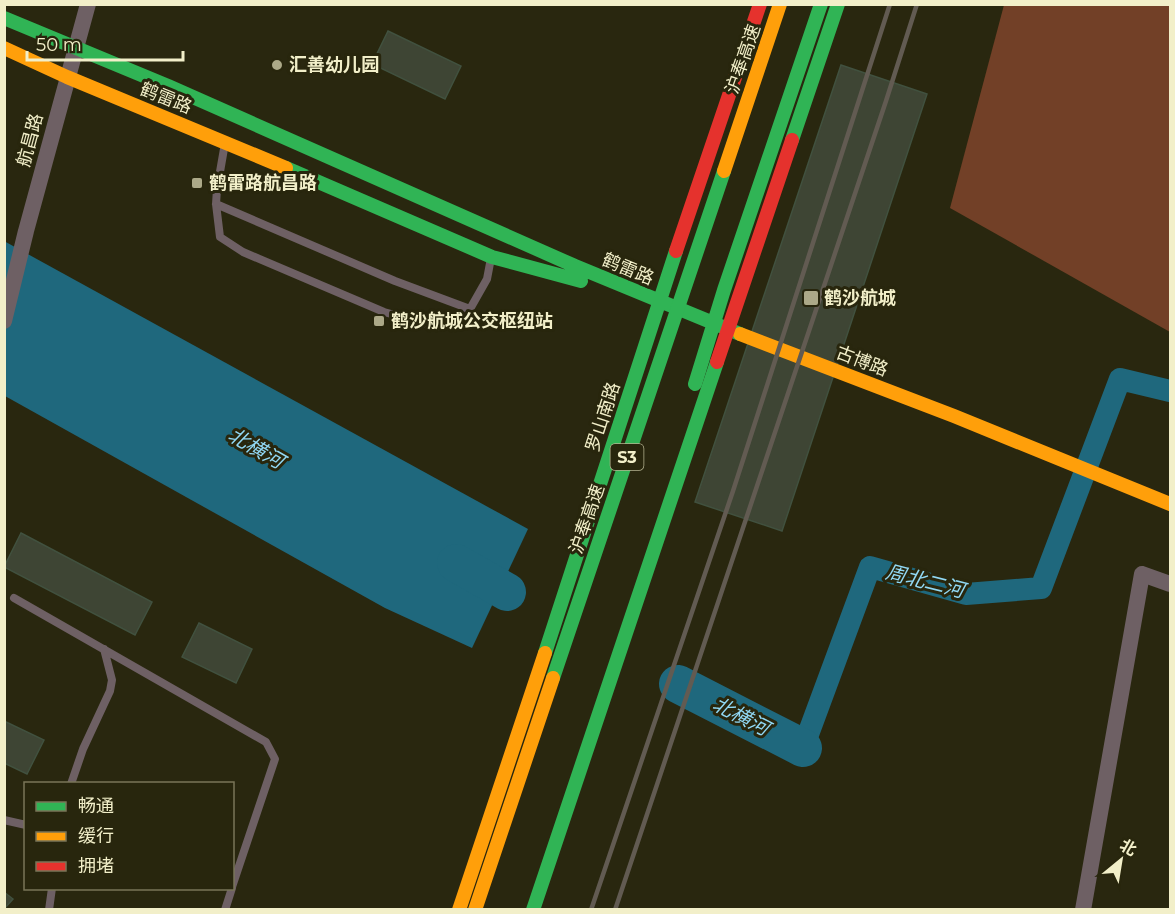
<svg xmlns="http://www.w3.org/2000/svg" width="1175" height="914" font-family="Montserrat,'Noto Sans SC',sans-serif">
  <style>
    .green { fill: #724027 }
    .water { fill: #1f687d }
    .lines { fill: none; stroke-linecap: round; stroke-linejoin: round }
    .canal { stroke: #1f687d; stroke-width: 22 }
    .river { stroke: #1f687d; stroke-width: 38 }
    .building { fill: #3e4534; stroke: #41513f; stroke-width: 1.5 }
    .lane { stroke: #6e6064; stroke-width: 8 }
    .street { stroke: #6e6064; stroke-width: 16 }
    .fast { stroke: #30b455; stroke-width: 14 }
    .slow { stroke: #ff9f0a; stroke-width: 14 }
    .jam { stroke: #e5322d; stroke-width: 14 }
    .rail { stroke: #625b52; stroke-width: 4.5 }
    .fast-bridge { stroke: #30b455; stroke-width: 14 }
    .slow-bridge { stroke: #ff9f0a; stroke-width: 14 }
    .jam-bridge { stroke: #e5322d; stroke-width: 14 }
    .poi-dot { fill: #aca988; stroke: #28260d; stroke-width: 2 }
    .labels { text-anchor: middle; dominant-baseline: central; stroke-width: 6; stroke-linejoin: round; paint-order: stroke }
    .shield { fill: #28260d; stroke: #b5b391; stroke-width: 1.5 }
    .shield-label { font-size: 16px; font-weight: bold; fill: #f2efc9 }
    .street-label { font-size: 18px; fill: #f2efc9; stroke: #28260d }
    .poi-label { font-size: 18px; font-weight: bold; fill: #f2efc9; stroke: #28260d; text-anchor: start }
    .water-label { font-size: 20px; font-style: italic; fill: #91d8f4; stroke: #28260d }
  </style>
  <rect width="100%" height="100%" fill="#29270f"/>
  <!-- green -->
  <path class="green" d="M1004 5H1170V332L950 208Z"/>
  <!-- water -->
  <path class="water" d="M4 241 528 529 472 648 385 608 5 396Z"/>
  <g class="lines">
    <!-- canal -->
    <path class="canal" d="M803 748 870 567 966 594 1041 588 1120 379 1170 391"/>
    <!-- river -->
    <path class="river" d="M456 563 507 592
      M678 684 803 748"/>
  </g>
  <!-- building -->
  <path class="building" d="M388 31 461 66 445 99 372 64Z
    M841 65 927 94 782 531 695 502Z
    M21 533 152 602 135 635 4 567Z
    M199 623 252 649 236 683 182 657Z
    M4 721 44 740 27 774 4 763Z
    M4 892 13 899 4 909Z"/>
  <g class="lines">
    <!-- lane -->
    <path class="lane" d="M225 143 217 189 216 204 220 237 243 252 384 312 438 327 470 309 487 279 491 258
      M216 204 395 281 470 309
      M14 598 266 742 275 759 232 887
      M71 784 83 749 110 691 112 680 104 649
      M4 820 26 825
      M49 910 52 888
      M225 910 232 888"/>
    <!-- street -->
    <path class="street" d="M4 321 26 231 88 4
      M1083 910 1142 574 1170 584"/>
    <!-- fast -->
    <path class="fast" d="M4 18 168 86 575 266 740 334
      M286 168 492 257 581 281
      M695 384 724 290 821 4
      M545 653 676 251"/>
    <!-- slow -->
    <path class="slow" d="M4 48 67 77 286 168
      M740 334 954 416 1170 504
      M459 910 545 653"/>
    <!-- jam -->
    <path class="jam" d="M676 251 760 4"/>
    <!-- rail -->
    <path class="rail" d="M591 910 733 491 890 4
      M615 910 886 101 917 4"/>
    <!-- fast-bridge -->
    <path class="fast-bridge" d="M792 140 838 4
      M553 678 724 171
      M533 910 717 362"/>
    <!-- slow-bridge -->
    <path class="slow-bridge" d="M724 171 780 4
      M475 910 553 678"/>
    <!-- jam-bridge -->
    <path class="jam-bridge" d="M717 362 792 140"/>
  </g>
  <!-- markers -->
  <g class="poi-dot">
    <circle cx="277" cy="65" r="6"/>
    <rect x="191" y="177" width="12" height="12" rx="3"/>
    <rect x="803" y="290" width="16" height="16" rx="3"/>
    <rect x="373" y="315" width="12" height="12" rx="3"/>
  </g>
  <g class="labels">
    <!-- shield labels -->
    <rect class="shield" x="610.5" y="444" width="33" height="26" rx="4.5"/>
    <g class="shield-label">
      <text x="627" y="457">S3</text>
    </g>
    <!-- street labels -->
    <g class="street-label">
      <text transform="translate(743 59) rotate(-71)">沪奉高速</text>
      <text transform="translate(166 98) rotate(22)">鹤雷路</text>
      <text transform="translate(30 140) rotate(-75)">航昌路</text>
      <text transform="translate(628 269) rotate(23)">鹤雷路</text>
      <text transform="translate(862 361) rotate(21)">古博路</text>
      <text transform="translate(603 417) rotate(-72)">罗山南路</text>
      <text transform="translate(587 519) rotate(-71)">沪奉高速</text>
    </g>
    <!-- poi labels -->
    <g class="poi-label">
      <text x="289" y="65">汇善幼儿园</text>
      <text x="209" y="183">鹤雷路航昌路</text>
      <text x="824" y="298">鹤沙航城</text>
      <text x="391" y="321">鹤沙航城公交枢纽站</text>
    </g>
    <!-- water labels -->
    <g class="water-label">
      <text transform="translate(256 448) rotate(30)">北横河</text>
      <text transform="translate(925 581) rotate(14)">周北二河</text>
      <text transform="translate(741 716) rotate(27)">北横河</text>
    </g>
  </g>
  <!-- border -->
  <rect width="1175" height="914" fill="none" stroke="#f2efc9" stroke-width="12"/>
  <!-- legend -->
  <rect x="24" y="782" width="210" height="108" fill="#28260d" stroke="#797658" stroke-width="1.5"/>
  <rect x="36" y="802" width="30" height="9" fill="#30b455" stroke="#797658" stroke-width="1.5"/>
  <text x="78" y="812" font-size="18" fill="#f2efc9">畅通</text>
  <rect x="36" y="832" width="30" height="9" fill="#ff9f0a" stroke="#797658" stroke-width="1.5"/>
  <text x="78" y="842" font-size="18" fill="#f2efc9">缓行</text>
  <rect x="36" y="862" width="30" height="9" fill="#e5322d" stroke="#797658" stroke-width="1.5"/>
  <text x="78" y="872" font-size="18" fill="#f2efc9">拥堵</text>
  <!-- north arrow -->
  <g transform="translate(1121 860) rotate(30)" stroke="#28260d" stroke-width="4.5" paint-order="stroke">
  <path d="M0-4.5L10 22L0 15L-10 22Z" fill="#f2efc9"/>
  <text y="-9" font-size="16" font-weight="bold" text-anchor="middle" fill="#f2efc9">北</text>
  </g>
  <!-- scale -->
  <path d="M27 51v9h156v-9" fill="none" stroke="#f2efc9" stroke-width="3"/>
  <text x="36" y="51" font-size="18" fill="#f2efc9" stroke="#28260d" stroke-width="4.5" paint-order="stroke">50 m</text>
</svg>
